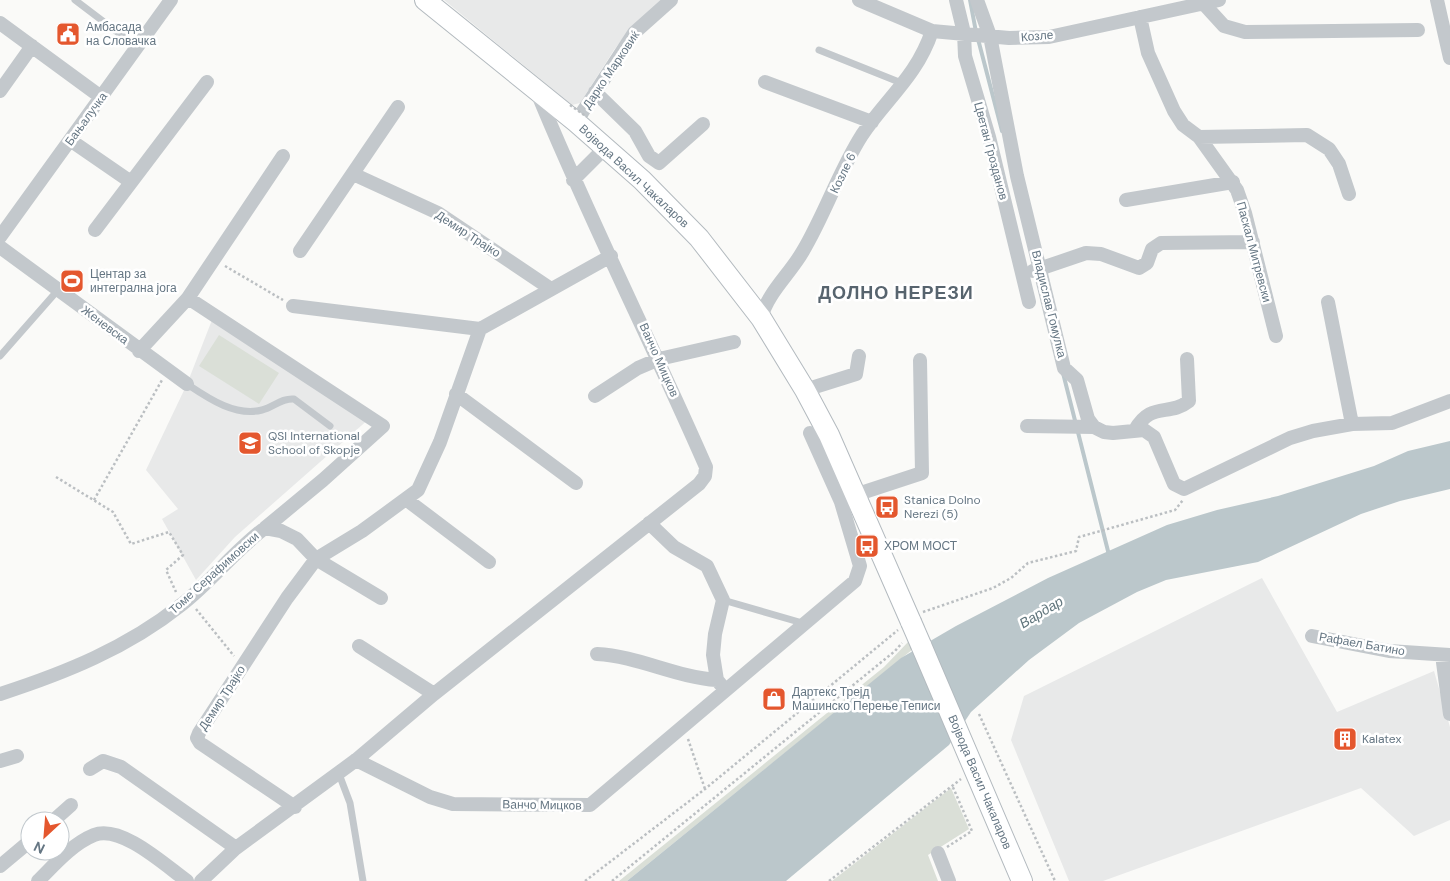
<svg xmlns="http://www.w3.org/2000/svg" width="1450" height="881" font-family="'DM Sans',sans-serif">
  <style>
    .built { fill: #e8e9e9 }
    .green { fill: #dadfd7 }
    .water { fill: #bbc7cb }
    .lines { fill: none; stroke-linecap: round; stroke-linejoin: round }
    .stream { stroke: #bbc7cb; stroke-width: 4 }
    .secondary-casing { stroke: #b3babf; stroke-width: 22 }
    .path { stroke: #bbbfc2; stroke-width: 2.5; stroke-dasharray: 2.5 2.5; stroke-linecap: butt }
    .lane { stroke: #c3c8cc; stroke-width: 7 }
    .street { stroke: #c3c8cc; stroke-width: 14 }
    .secondary { stroke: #fff; stroke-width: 20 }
    .secondary-bridge-casing { stroke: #b3babf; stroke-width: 22; stroke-linecap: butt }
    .path-bridge { stroke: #bbbfc2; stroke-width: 2.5; stroke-dasharray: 2.5 2.5; stroke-linecap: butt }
    .secondary-bridge { stroke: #fff; stroke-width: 20 }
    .labels { text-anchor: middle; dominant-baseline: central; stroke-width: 5; stroke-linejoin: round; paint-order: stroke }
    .poi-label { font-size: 12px; fill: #657683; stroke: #fff; text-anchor: start }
    .street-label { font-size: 12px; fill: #657683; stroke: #fff }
    .water-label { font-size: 14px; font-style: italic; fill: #60757c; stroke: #fff }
    .district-label { font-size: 18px; font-weight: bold; letter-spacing: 1px; fill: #57646e; stroke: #fff }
  </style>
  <rect width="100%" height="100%" fill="#fafaf8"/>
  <!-- built -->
  <path class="built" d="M444 0H662L631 28 614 50 580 103 572 105Z
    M212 320 370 418 235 537 196 580 162 519 178 509 146 470 187 384Z
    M1262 578 1337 712 1434 671 1450 727V820L1414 836 1361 788 1103 881H1069L1011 740 1024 696Z"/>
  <!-- green -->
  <path class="green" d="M219 335 279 373 259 404 199 366Z
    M909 641 913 649 627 881H619L884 667Z
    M951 788 969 829 928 855 938 881H832Z"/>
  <!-- water -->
  <path class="water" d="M1450 441V489L1400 501 1361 514 1258 562 1166 580 1137 592 1079 623 1029 660 971 712 949 745 786 881H627L901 658 956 626 1048 578 1167 525 1217 510 1278 496 1374 466 1408 451Z"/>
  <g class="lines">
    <!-- stream -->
    <path class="stream" d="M970 0 976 32
      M978 39 1002 131
      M1063 373 1109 555"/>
    <!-- secondary casing -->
    <g class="secondary-casing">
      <path id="secondary" d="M425 0 576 122 642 180 699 238 761 318 805 390 829 435 911 622
        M921 645 1022 881"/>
    </g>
    <!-- path -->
    <path class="path" d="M225 266 283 300
      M56 477 113 512 131 544 169 532 183 555 166 570 176 592
      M94 500 162 380
      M196 609 234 656
      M923 612 993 588 1011 578 1028 563 1076 551 1079 537 1175 510 1183 500
      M979 714 1055 881
      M688 739 705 789
      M947 847 972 831 952 785
      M585 881 705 789 898 630
      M612 881 895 651 902 643
      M829 881 961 779"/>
    <!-- lane -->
    <path class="lane" d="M75 0 137 47
      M819 50 904 84
      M0 356 58 290
      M187 384C208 398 235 417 262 410 274 407 281 398 294 399L330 426
      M723 600 806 624
      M339 774 350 803 363 881"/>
    <!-- street -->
    <path class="street" d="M859 0 932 31 1009 38 1049 37 1219 0
      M956 0 964 33 965 56 989 137 1029 302
      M977 0 990 36 1017 176 1064 368 1077 380 1088 419 1094 427 1104 432 1113 433 1144 430 1154 437 1174 484 1184 489 1290 438 1313 431 1352 424 1392 423 1450 401
      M1437 0 1450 58
      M1203 3 1224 26 1245 32 1418 30
      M1140 17 1148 53 1174 111 1183 125 1199 137 1237 190 1245 213 1276 336
      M0 23 101 97
      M765 82 872 122
      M0 91 32 46
      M595 92 635 131 649 156 659 163 703 124
      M576 122 634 33 671 0
      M1199 137 1307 135 1329 149 1339 164 1349 194
      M70 140 131 182
      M353 174 438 213 551 289
      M573 180 605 148
      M1126 200 1233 182
      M95 230 207 82
      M0 237 171 0
      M0 247 187 384
      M300 251 398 107
      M1033 271 1086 253 1101 254 1139 268 1147 263 1152 249 1161 243 1253 242
      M188 298 383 426 323 480 265 528
      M1328 302 1352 424
      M293 306 480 329
      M761 318C768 292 790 274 803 251 825 214 839 171 862 135 887 98 917 76 932 31
      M139 351 188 298 283 156
      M805 390 856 374 859 356
      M456 394 576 483
      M595 396 638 368 659 359 734 342
      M1027 426 1094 427
      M1135 430C1151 401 1169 417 1189 401L1187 359
      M855 495 922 473 920 360
      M407 500 489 562
      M649 523 674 547 707 566 723 600 715 634 713 655 717 680
      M1312 636 1389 651 1450 655
      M359 646 434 694
      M597 654C638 656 675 677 717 680L722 686
      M1442 655 1450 714
      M0 694C65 673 127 648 181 605 211 582 234 551 265 528L281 531 297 539 316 559 381 598
      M356 760 430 797 453 804 590 805 855 581 860 566 841 502 810 433
      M0 761 17 756
      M90 769 103 761 121 767 236 848
      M295 807 200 743 197 738 199 733 287 598 316 559 362 531 418 490 440 442 480 329 611 256
      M53 821 71 805
      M938 853 949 881
      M0 866 30 841
      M38 881C54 865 72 844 94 835 121 824 166 866 187 881
      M201 881 236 848 356 760 434 694 699 484 705 476 706 467C651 341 589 219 537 92"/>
    <!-- secondary -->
    <use href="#secondary" class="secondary"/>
    <!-- secondary-bridge casing -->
    <g class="secondary-bridge-casing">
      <path id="secondary-bridge" d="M911 622 921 645"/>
    </g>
    <!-- path-bridge -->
    <path class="path-bridge" d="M570 105 587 117"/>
    <!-- secondary-bridge -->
    <use href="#secondary-bridge" class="secondary-bridge"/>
  </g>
  <!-- icons -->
  <defs>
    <g id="civic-square" transform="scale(1.25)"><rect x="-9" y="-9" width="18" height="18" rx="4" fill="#e4572e" stroke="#fff"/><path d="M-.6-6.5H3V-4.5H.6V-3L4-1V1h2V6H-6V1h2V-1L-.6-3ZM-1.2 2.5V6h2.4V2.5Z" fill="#fff"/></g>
    <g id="stadium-square" transform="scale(1.25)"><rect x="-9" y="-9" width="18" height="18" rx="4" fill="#e4572e" stroke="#fff"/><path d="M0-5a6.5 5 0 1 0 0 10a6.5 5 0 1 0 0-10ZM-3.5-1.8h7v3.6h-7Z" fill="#fff"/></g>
    <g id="school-square" transform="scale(1.25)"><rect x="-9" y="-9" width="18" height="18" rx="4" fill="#e4572e" stroke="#fff"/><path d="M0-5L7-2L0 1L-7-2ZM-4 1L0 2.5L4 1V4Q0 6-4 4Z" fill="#fff"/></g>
    <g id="bus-square" transform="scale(1.25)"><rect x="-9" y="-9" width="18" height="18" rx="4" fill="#e4572e" stroke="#fff"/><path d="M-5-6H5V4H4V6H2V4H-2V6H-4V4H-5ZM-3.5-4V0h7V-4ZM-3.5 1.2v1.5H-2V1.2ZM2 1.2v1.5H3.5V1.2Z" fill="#fff"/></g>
    <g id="shop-square" transform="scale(1.25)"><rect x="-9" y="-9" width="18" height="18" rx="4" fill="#e4572e" stroke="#fff"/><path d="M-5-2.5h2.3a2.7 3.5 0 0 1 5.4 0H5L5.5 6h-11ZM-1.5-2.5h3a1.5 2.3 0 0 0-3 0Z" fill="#fff"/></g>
    <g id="building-square" transform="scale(1.25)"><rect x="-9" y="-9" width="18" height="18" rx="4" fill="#e4572e" stroke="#fff"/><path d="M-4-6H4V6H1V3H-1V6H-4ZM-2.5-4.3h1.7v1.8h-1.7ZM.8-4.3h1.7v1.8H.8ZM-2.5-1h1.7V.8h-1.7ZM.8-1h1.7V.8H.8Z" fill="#fff"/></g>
  </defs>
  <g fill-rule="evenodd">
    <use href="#civic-square" x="68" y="34"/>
    <use href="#stadium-square" x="72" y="281"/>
    <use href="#school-square" x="250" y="443"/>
    <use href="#bus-square" x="887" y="507"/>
    <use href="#bus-square" x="867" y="546"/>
    <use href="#shop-square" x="774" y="699"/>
    <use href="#building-square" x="1345" y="739"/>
  </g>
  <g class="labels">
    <!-- poi labels -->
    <g class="poi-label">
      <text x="86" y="27">Амбасада<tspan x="86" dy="14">на Словачка</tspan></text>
      <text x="90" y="274">Центар за<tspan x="90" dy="14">интегрална јога</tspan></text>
      <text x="268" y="436">QSI International<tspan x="268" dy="14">School of Skopje</tspan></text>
      <text x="904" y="500">Stanica Dolno<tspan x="904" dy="14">Nerezi (5)</tspan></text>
      <text x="884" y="546">ХРОМ МОСТ</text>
      <text x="792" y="692">Дартекс Трејд<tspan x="792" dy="14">Машинско Перење Теписи</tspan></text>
      <text x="1362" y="739">Kalatex</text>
    </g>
    <!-- street labels -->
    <g class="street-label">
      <text transform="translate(1037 36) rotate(-5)">Козле</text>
      <text transform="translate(611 70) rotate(-56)">Дарко Марковиќ</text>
      <text transform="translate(86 119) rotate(-54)">Бањалучка</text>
      <text transform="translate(991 151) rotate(75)">Цветан Грозданов</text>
      <text transform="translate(843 173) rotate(-64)">Козле 6</text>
      <text transform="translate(634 176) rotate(43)">Војвода Васил Чакаларов</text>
      <text transform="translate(468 234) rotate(33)">Демир Трајко</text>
      <text transform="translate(1254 252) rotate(75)">Паскал Митревски</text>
      <text transform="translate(1049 304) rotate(76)">Владислав Гомулка</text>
      <text transform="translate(105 325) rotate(37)">Женевска</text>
      <text transform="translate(659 360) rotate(66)">Ванчо Мицков</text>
      <text transform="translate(214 573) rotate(-42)">Томе Серафимовски</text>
      <text transform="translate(1362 644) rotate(10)">Рафаел Батино</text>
      <text transform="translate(222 698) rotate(-57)">Демир Трајко</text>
      <text transform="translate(980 782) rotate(67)">Војвода Васил Чакаларов</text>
      <text transform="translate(542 805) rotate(1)">Ванчо Мицков</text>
    </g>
    <!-- water labels -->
    <g class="water-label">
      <text transform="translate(1041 612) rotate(-31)">Вардар</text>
    </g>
    <!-- district labels -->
    <g class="district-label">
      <text x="896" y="293">ДОЛНО НЕРЕЗИ</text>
    </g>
  </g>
  <!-- north arrow -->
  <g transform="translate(45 836) rotate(206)"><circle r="24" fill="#ffffff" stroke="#c1c8cd"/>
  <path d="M0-4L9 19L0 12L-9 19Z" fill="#e4572e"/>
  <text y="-8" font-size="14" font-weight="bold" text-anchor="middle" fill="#657683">N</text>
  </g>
</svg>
